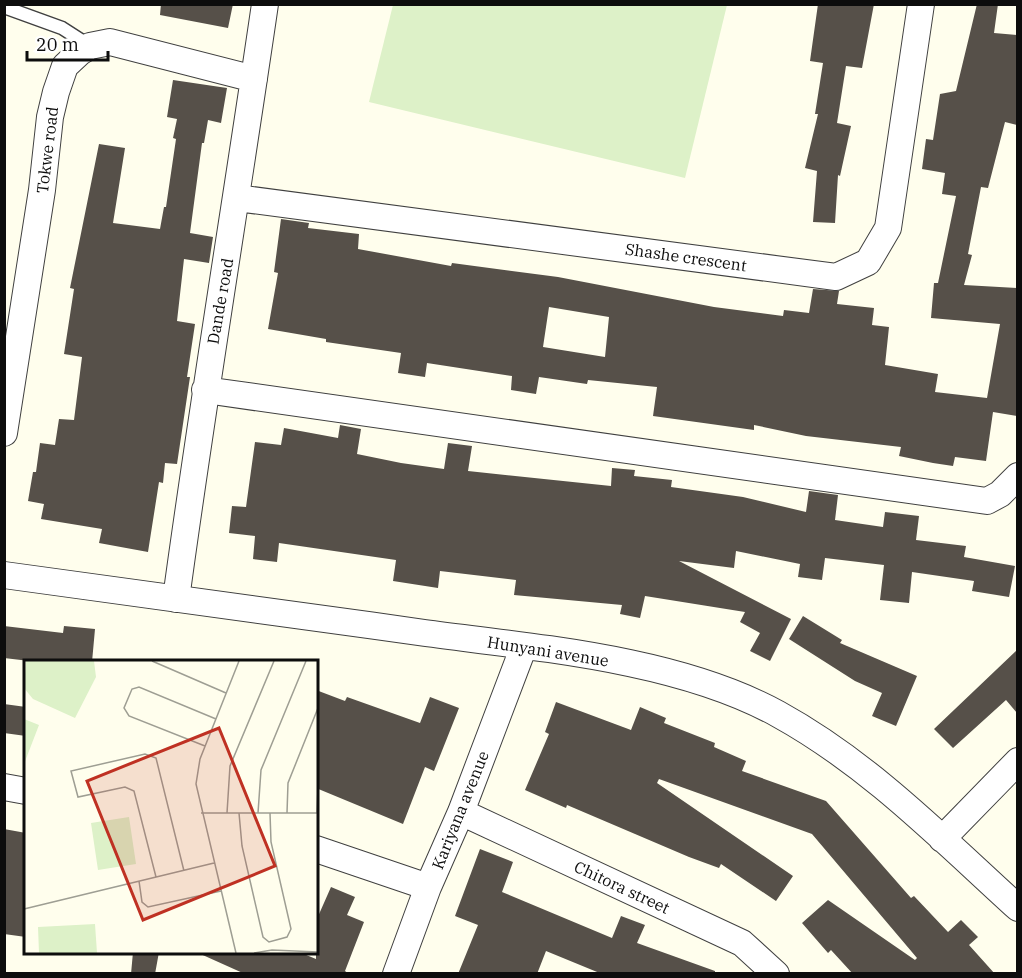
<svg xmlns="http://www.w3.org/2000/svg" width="1022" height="978" font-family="'IBM Plex Serif',serif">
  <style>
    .pitch { fill: #ddf1c8 }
    .building { fill: #565049; fill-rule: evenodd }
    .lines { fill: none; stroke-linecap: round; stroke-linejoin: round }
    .service-casing { stroke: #404040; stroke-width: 15 }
    .minor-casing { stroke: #404040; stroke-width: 28 }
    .service { stroke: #fff; stroke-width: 12 }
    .minor { stroke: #fff; stroke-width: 26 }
    .labels { text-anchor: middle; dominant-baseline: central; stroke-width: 6; stroke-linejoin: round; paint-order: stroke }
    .street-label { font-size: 16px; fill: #0d0d0d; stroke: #fff }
    .inset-road { fill: none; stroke: #9e9e93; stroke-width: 1.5 }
    .view { fill: #bf3123; fill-opacity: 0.15; stroke: #bf3123; stroke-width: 3 }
    .inset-edge { fill: none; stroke: #0d0d0d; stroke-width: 3 }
  </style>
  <rect width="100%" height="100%" fill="#fffeed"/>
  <!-- pitch -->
  <path class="pitch" d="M393 5H727L685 178 369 102Z"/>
  <!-- building -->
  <path class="building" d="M161 4H233L228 28 160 15Z
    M818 4H874L862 68 846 66 837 123 851 126 840 176 838 175 835 223 813 222 817 171 805 168 818 114H815L823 63 810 61Z
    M977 4H998L994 33 1017 35V125L1005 122 988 188 981 187 968 254 972 255 964 285 1017 288V416L993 412 986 461 955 457 953 466 933 463 899 456 901 447 806 436 754 425V430L653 416 657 387 588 380 587 384 539 377 536 394 511 390 512 376 427 363 425 377 398 373 401 353 326 342V339L268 329 278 273 274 272 281 219 309 223 308 228 359 234 358 249 451 266 452 263 558 277 714 307 783 316 784 310 809 313 813 289 839 291 837 304 874 308 872 325 889 327 885 365 938 374 935 392 987 398 1000 324 931 318 934 283H938L956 196 942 194 945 173 922 169 926 139 933 140 940 94 956 91ZM549 307 609 317 605 357 543 347Z
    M173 80 227 88 221 123 208 120 204 143H202L190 233 213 237 209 263 184 259 177 321 195 324 187 377H190L177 464 165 463 163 483 159 482 148 552 99 543 102 529 41 519 44 504 28 501 33 472H36L40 443 55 445 59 419 74 420 82 357 64 354 74 289 70 288 99 144 125 148 113 223 160 229 164 207H166L176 139 173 138 177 119 167 117Z
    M340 425 361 429 357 454 401 463 444 469 448 443 472 446 468 471 611 486 612 468 635 470 634 476 672 480 671 487 743 497 806 512 809 491 838 495 835 520 883 527 885 512 919 516 916 540 966 546 964 557 1015 566 1009 597 972 591 974 581 912 572 909 603 880 600 884 565 825 558 822 580 798 577 800 564 736 551 734 568 679 561 791 619 770 661 750 651 760 633 740 622 745 612 645 596 640 618 620 614 622 605 514 595 516 580 440 571 438 588 393 581 396 560 279 543 277 562 253 559 255 536 229 533 232 506 246 507 255 442 281 445 284 428 338 438Z
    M803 616 842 640 840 643 917 676 896 726 872 716 882 693 855 681 789 639Z
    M4 626 63 633 64 626 95 629 92 662H38L4 658Z
    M1017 650V713L1006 700 953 748 934 729Z
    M316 690 345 701 347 697 420 723 430 697 459 708 434 771 425 767 403 824 316 788Z
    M556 702 631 730 640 707 666 718 664 723 715 743 714 747 746 761 742 771 826 801 911 898 914 896 948 932 961 920 978 937 969 945 995 974H853L831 950 828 953 802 923 828 900 915 960 917 958 812 834 659 779 657 783 793 876 776 901 721 864 719 868 689 857 567 805 566 808 525 790 549 734 545 732Z
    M4 704 26 707V736L4 733Z
    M4 829 26 833V937L4 934Z
    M480 849 513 862 502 892 612 938 621 916 645 925 637 943 715 971V974H602L546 951 537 974H458L478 925 455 916Z
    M331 887 355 897 347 915 364 922 345 971 349 974H245L196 952H299L316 959V921Z
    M133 952H159L155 974H131Z"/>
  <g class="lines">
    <!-- service casing -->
    <g class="service-casing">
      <path id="service" d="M4 7 62 28 90 46"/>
    </g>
    <!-- minor casing -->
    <g class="minor-casing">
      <path id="minor" d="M237 198 836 277 868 262 888 228 921 4
        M205 390 987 501 1000 494 1018 476
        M4 433 42 190 50 117 56 92 65 66 80 52 90 46 110 42 254 79
        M4 575C145 594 285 613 425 633 538 648 678 659 778 714 869 764 941 838 1018 908
        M176 599C203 400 236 203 265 4
        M4 787 26 791
        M461 812 742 943 776 974
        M942 839 1018 761
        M316 849 428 887
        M396 974 428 887 461 812 524 646"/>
    </g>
    <!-- service -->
    <use href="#service" class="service"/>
    <!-- minor -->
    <use href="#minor" class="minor"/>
  </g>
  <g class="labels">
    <!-- street labels -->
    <g class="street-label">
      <text transform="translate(47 150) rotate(-83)">Tokwe road</text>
      <text transform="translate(686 257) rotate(8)">Shashe crescent</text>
      <text transform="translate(220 301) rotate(-80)">Dande road</text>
      <text transform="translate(548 651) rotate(9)">Hunyani avenue</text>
      <text transform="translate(460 810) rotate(-68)">Kariyana avenue</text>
      <text transform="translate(622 887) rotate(25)">Chitora street</text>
    </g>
  </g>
  <!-- overview -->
  <g transform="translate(24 660)">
    <rect width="294" height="294" fill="#fffeed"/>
    <path d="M2 1H70L72 17 51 58 9 39 0 28ZM0 59 15 65 0 104ZM105 157 112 204 74 210 67 163ZM71 264 73 293H15L14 267Z" fill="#ddf1c8"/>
    <path class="inset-road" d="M128 1 202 33M181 86 105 56 100 48 108 29 115 27 192 59M177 153H294M203 153 206 106 250 1M215 153 218 186 239 277 245 282 263 277 267 269 247 182 246 153M234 153 237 110 282 1M263 153 264 123 294 48M293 153 294 127M132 217 110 131 101 127 54 137 47 111 121 94 132 98 160 211M115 221 118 242 124 247 197 231M0 249 190 203M212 293 172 124 176 99 215 1M230 293 248 290 294 292"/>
    <path class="view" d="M195 68 251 206 119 260 63 121Z"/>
    <rect width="294" height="294" class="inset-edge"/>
  </g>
  <!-- border -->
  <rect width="1022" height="978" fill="none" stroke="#0d0d0d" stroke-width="12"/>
  <!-- scale -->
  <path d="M27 51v9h81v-9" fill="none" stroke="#0d0d0d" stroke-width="3"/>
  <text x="36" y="51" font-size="18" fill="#0d0d0d" stroke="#ffffff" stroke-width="4.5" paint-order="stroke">20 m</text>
</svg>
